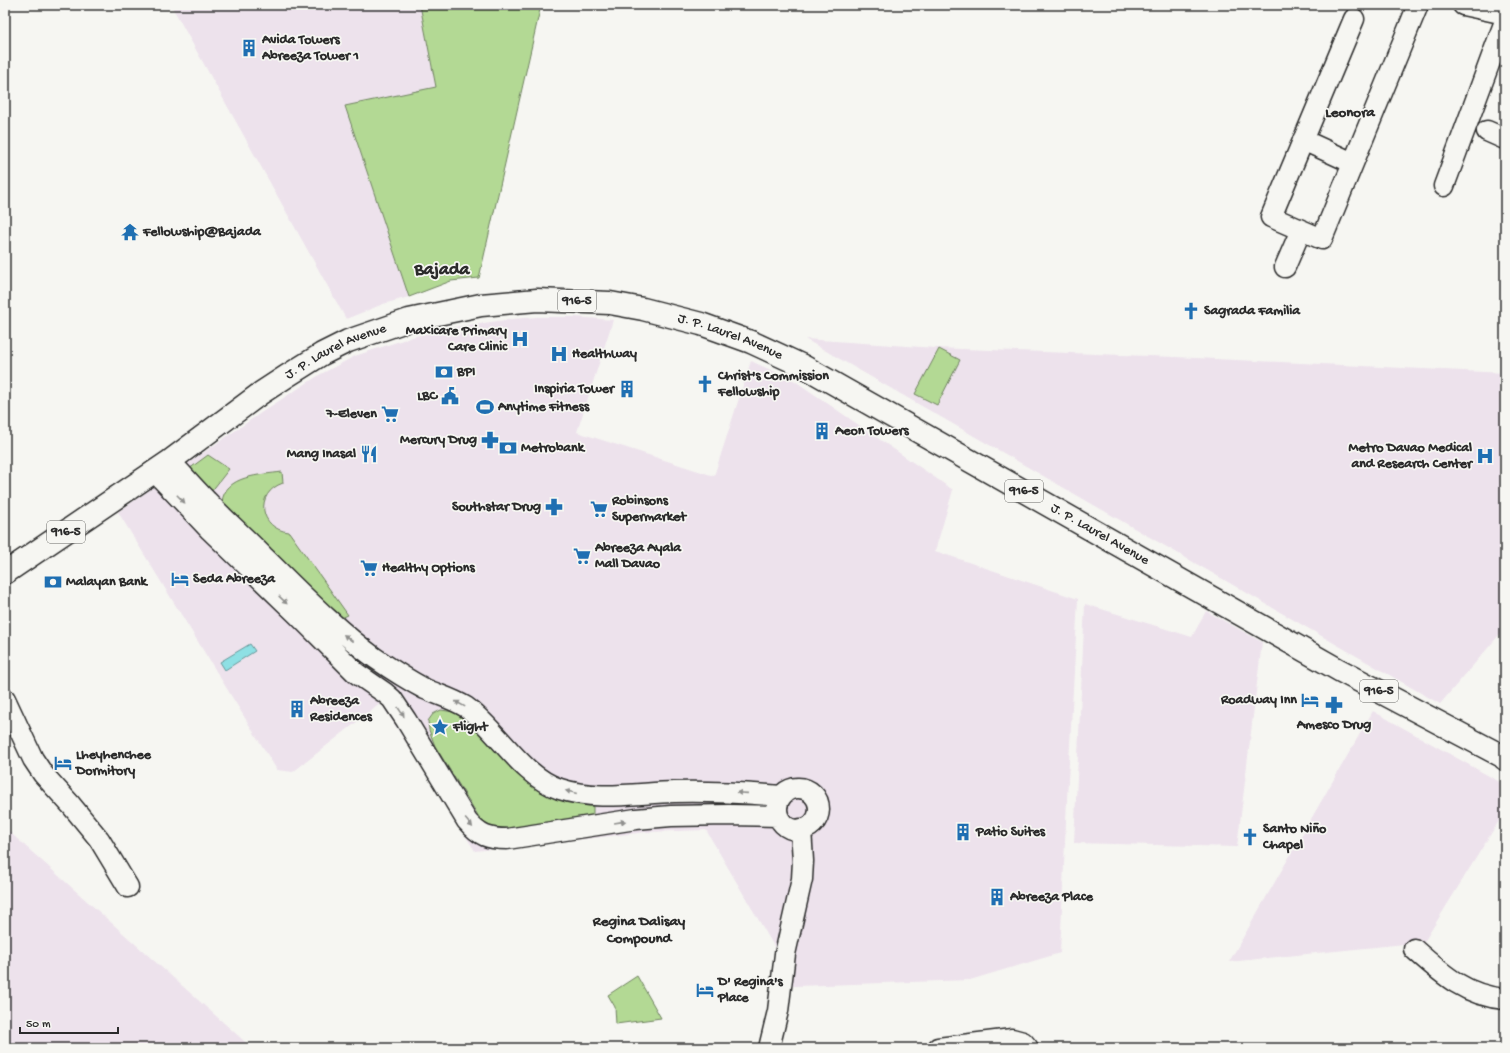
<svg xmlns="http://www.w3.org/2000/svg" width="1510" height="1053" font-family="'Gochi Hand',sans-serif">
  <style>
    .built { fill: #ede2ec }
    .green { fill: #b3d994; stroke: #6f8260 }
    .water { fill: #8ee0e4; stroke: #66989a }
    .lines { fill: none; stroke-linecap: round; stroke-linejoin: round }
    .minor-casing { stroke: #2b2b2b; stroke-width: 23 }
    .major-casing { stroke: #2b2b2b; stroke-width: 25 }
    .minor { stroke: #f6f6f2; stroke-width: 20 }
    .major { stroke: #f6f6f2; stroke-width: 22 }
    .oneway { fill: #90908e }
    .labels { text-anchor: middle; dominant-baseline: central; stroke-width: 3.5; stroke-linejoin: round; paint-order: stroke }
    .shield { fill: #f6f6f2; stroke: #686867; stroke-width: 1 }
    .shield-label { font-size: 13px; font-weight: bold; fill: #2b2b2b }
    .poi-label { font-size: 14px; font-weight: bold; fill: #2b2b2b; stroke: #f6f6f2; text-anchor: start }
    .street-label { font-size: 14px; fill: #2b2b2b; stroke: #f6f6f2 }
    .neighbourhood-label { font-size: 15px; font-weight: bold; fill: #2b2b2b; stroke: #f6f6f2 }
    .district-label { font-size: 18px; font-weight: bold; fill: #2b2b2b; stroke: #f6f6f2 }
  </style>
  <rect width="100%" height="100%" fill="#f6f6f2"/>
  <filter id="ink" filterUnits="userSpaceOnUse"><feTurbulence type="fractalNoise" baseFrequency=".025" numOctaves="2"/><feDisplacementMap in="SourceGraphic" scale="8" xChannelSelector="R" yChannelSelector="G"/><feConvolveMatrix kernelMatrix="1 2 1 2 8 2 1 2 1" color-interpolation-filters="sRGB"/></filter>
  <g filter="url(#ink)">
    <!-- built -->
    <path class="built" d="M171 5H420L436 87 345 106 409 297 383 304 346 319Z
      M538 317H575L613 320 577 432 714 476 751 361 795 381 953 490 935 551 1078 599 1067 799 1060 953 970 980 796 986 774 985 778 953 706 830 647 832 475 851 381 703 293 772 277 770 118 512 268 408 321 374 355 356 412 337 448 328 512 319Z
      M805 339 936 348 1175 357 1505 373V628L1440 704Z
      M1085 604 1192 637 1206 611 1262 642 1237 847 1074 843Z
      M1373 711 1505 785V811L1424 942 1229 962Z
      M5 828 252 1048H5Z"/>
    <!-- green -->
    <path class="green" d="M420 5H541L479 278 451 281 409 297 345 106 436 87Z
      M939 349 960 360 937 405 915 394Z
      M208 455 229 469 211 492 189 469Z
      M282 472 283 483C254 493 259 529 289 532L348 615 337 620 222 502C225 475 261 475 282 472Z
      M441 710 454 712 475 728 593 803V820L497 832 484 825 435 746 429 730 428 721 433 714Z
      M637 976 661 1018 616 1024 615 1007 608 995Z"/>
    <!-- water -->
    <path class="water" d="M250 644 255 651 225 670 220 662Z"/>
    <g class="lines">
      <!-- minor casing -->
      <g class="minor-casing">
        <path id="minor" d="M1463 5 1505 14
          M1354 19 1271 217 1322 239 1418 5
          M1487 131 1505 139
          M1303 140 1353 163
          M1444 186 1505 21
          M1285 267 1301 230
          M170 461C182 474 194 488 207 501 225 520 245 537 263 556 299 591 334 628 375 658 391 669 408 680 425 689 439 695 453 699 466 707 498 730 521 776 560 789 596 801 637 793 674 792 710 791 745 793 781 796
          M154 471 210 530 298 615 356 673 385 693 392 699 406 720 467 821C480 836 488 839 507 839L636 819 671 816 729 815 778 816
          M5 699 33 759 43 774 71 805 99 839 128 887
          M777 809a21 21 0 1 1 42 0a21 21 0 1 1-42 0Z
          M1414 949C1442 974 1466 996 1505 999
          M769 1048 778 1011 785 954 802 879 803 861 801 829
          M938 1048 1012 1039 1023 1042 1028 1048"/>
      </g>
      <!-- major casing -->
      <g class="major-casing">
        <g id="major">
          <path id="s1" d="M5 573 170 461 261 393 287 376 322 354 348 341 409 320 481 305 537 300 610 303 643 309 701 324 751 342 803 366 1339 670 1502 756 1505 759"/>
        </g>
      </g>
      <!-- minor -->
      <use href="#minor" class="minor"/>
      <!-- major -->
      <use href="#major" class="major"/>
    </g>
    <!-- one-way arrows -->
    <defs><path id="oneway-solid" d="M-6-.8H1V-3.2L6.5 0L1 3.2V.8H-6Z"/></defs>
    <g class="oneway">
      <use href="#oneway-solid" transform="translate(181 499) rotate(46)"/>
      <use href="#oneway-solid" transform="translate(283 600) rotate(44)"/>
      <use href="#oneway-solid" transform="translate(348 638) rotate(-142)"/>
      <use href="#oneway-solid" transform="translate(460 704) rotate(-151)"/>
      <use href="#oneway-solid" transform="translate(401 712) rotate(57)"/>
      <use href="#oneway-solid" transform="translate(571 792) rotate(-166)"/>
      <use href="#oneway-solid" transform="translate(742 793) rotate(-176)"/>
      <use href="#oneway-solid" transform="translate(620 822) rotate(-9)"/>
      <use href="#oneway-solid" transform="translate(469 823) rotate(50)"/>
    </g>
  </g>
  <!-- icons -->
  <defs>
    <g id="building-bare" transform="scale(1.38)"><path d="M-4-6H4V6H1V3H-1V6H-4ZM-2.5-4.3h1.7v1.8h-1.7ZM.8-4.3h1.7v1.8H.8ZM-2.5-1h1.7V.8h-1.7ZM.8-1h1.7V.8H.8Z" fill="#1f6fb2" stroke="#f6f6f2" stroke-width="2.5" paint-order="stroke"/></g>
    <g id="temple-bare" transform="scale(1.38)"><path d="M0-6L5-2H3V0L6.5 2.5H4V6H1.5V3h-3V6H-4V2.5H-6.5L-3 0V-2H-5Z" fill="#1f6fb2" stroke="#f6f6f2" stroke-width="2.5" paint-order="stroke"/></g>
    <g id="church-bare" transform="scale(1.38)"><path d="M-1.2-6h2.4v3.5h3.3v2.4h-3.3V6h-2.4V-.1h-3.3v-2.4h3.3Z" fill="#1f6fb2" stroke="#f6f6f2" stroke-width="2.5" paint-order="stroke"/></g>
    <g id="hospital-bare" transform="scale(1.38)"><path d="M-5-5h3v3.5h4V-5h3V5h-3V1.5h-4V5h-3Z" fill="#1f6fb2" stroke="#f6f6f2" stroke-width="2.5" paint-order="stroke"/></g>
    <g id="bank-bare" transform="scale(1.38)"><path d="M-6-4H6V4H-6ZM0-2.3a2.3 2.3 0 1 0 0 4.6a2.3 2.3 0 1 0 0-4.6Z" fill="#1f6fb2" stroke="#f6f6f2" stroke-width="2.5" paint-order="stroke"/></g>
    <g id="civic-bare" transform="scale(1.38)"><path d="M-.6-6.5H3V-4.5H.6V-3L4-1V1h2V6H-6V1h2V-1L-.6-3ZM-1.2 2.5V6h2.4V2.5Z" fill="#1f6fb2" stroke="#f6f6f2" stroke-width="2.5" paint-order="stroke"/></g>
    <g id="stadium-bare" transform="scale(1.38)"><path d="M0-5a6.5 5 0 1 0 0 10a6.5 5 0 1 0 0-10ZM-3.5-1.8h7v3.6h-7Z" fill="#1f6fb2" stroke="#f6f6f2" stroke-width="2.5" paint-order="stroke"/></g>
    <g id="supermarket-bare" transform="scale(1.38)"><path d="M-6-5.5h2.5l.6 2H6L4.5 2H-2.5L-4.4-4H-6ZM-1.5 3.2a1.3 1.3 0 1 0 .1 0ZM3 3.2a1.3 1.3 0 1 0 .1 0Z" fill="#1f6fb2" stroke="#f6f6f2" stroke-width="2.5" paint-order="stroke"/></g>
    <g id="pharmacy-bare" transform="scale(1.38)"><path d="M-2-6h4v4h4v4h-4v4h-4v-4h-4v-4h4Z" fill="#1f6fb2" stroke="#f6f6f2" stroke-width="2.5" paint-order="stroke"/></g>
    <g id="restaurant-bare" transform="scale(1.38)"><path d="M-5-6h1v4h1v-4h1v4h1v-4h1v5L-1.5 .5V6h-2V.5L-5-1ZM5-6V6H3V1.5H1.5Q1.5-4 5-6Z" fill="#1f6fb2" stroke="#f6f6f2" stroke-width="2.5" paint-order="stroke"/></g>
    <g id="hotel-bare" transform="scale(1.38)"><path d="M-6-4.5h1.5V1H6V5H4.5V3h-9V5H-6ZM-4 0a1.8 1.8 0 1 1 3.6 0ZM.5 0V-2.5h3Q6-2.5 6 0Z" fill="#1f6fb2" stroke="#f6f6f2" stroke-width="2.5" paint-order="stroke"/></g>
    <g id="sight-bare" transform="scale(1.38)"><path d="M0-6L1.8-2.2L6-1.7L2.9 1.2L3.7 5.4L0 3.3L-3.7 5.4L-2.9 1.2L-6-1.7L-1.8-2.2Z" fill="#1f6fb2" stroke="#f6f6f2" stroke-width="2.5" paint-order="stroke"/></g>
  </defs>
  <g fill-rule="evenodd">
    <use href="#building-bare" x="249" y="48"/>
    <use href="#temple-bare" x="130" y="232"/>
    <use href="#church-bare" x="1191" y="311"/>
    <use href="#hospital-bare" x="520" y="339"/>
    <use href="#hospital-bare" x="559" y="354"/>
    <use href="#bank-bare" x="444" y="372"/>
    <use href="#church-bare" x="705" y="384"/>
    <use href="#building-bare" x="627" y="389"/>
    <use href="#civic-bare" x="450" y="396"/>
    <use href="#stadium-bare" x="485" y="407"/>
    <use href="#supermarket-bare" x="390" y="414"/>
    <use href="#building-bare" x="822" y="431"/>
    <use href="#pharmacy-bare" x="490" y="440"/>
    <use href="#bank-bare" x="508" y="448"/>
    <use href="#restaurant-bare" x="369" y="454"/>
    <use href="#hospital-bare" x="1485" y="456"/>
    <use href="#pharmacy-bare" x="554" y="507"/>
    <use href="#supermarket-bare" x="599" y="509"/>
    <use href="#supermarket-bare" x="582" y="556"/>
    <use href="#supermarket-bare" x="369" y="568"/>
    <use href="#hotel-bare" x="180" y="579"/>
    <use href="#bank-bare" x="53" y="582"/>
    <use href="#hotel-bare" x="1310" y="700"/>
    <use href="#pharmacy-bare" x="1334" y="705"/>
    <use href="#building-bare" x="297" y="709"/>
    <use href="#sight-bare" x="440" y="727"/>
    <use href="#hotel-bare" x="63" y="763"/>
    <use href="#building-bare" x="963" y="832"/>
    <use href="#church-bare" x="1250" y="837"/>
    <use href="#building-bare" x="997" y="897"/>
    <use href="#hotel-bare" x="705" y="990"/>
  </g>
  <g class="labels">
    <!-- shield labels -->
    <g class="shield">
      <rect x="558" y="290" width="38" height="22" rx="3"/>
      <rect x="1005" y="480" width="38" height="22" rx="3"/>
      <rect x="47" y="521" width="38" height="22" rx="3"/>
      <rect x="1360" y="680" width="38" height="22" rx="3"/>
    </g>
    <g class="shield-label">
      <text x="577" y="301">916-5</text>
      <text x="1024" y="491">916-5</text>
      <text x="66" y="532">916-5</text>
      <text x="1379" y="691">916-5</text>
    </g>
    <!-- poi labels -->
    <g class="poi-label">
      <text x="262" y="40">Avida Towers<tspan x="262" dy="16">Abreeza Tower 1</tspan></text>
      <text x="143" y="232">Fellowship@Bajada</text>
      <text x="1204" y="311">Sagrada Familia</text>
      <text x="507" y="331" text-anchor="end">Maxicare Primary<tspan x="507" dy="16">Care Clinic</tspan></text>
      <text x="572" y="354">Healthway</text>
      <text x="457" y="372">BPI</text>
      <text x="718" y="376">Christ's Commission<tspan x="718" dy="16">Fellowship</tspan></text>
      <text x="614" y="389" text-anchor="end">Inspiria Tower</text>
      <text x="437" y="396" text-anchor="end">LBC</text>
      <text x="498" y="407">Anytime Fitness</text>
      <text x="377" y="414" text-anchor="end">7-Eleven</text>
      <text x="835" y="431">Aeon Towers</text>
      <text x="477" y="440" text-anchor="end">Mercury Drug</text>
      <text x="521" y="448">Metrobank</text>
      <text x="1472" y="448" text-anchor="end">Metro Davao Medical<tspan x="1472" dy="16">and Research Center</tspan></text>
      <text x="356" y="454" text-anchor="end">Mang Inasal</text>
      <text x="612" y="501">Robinsons<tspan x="612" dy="16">Supermarket</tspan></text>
      <text x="541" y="507" text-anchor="end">Southstar Drug</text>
      <text x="595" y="548">Abreeza Ayala<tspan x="595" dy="16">Mall Davao</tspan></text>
      <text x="382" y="568">Healthy Options</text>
      <text x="193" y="579">Seda Abreeza</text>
      <text x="66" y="582">Malayan Bank</text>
      <text x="1297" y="700" text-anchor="end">Roadway Inn</text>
      <text x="310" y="701">Abreeza<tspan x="310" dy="16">Residences</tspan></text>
      <text x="1334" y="725" text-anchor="middle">Amesco Drug</text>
      <text x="453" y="727">Flight</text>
      <text x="76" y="755">Lheyhenchee<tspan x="76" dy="16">Dormitory</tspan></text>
      <text x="1263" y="829">Santo Niño<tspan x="1263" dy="16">Chapel</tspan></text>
      <text x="976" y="832">Patio Suites</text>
      <text x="1010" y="897">Abreeza Place</text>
      <text x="718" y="982">D' Regina's<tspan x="718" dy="16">Place</tspan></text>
    </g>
    <!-- street labels -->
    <g class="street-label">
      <text stroke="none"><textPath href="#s1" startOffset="807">J. P. Laurel Avenue</textPath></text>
      <text stroke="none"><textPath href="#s1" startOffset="399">J. P. Laurel Avenue</textPath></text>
      <text stroke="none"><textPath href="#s1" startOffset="1227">J. P. Laurel Avenue</textPath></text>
    </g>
    <!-- neighbourhood labels -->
    <g class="neighbourhood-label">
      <text x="1350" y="113">Leonora</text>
      <text x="639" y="922">Regina Dalisay<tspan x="639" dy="17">Compound</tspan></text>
    </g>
    <!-- district labels -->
    <g class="district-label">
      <text x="442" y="270">Bajada</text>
    </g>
  </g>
  <!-- margin -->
  <rect width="1510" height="1053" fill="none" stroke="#f6f6f2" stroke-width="20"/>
  <rect x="10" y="10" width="1490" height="1033" fill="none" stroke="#2b2b2b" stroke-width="1.5" filter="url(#ink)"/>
  <!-- scale -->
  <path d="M20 1027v6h98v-6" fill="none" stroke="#2b2b2b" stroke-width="2"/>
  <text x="26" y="1027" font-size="12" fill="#2b2b2b" stroke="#f6f6f2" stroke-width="3" paint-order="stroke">50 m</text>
</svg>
